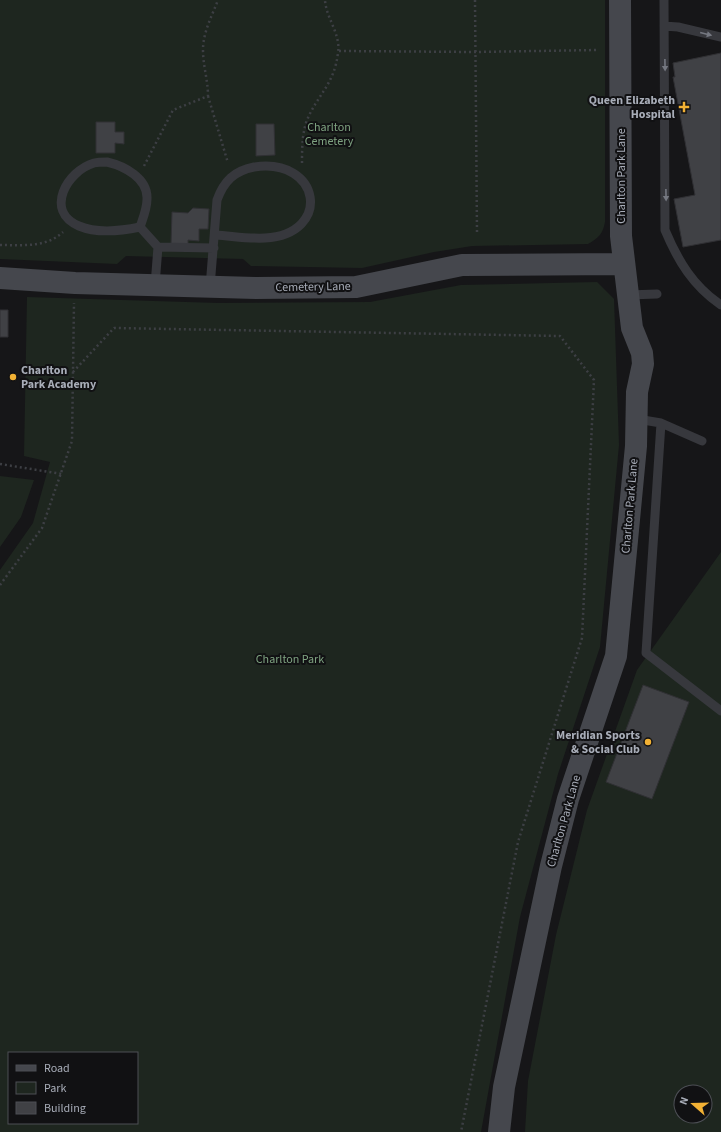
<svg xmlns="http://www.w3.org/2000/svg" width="721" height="1132" font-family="'Source Sans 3',sans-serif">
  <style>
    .green { fill: #1e261f; fill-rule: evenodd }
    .building { fill: #404145; stroke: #303034 }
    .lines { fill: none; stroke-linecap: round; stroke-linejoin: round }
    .path { stroke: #3d3f44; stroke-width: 2.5; stroke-dasharray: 2 3; stroke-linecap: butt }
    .lane { stroke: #37383d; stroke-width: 9 }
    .secondary { stroke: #45474d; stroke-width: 22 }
    .oneway { fill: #757881 }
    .poi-dot { fill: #f2b134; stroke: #111113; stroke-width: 1.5 }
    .labels { text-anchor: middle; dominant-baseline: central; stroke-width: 4; stroke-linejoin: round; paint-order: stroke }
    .poi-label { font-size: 12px; font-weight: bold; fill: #a8adb8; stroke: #111113; text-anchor: end }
    .park-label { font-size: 12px; fill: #7fa381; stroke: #111113 }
    .street-label { font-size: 12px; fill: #a8adb8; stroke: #111113 }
  </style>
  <rect width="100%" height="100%" fill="#161618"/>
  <!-- green -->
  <path class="green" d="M0 0H605V222C603 233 599 238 588 244L472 246 434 252 362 268 251 266 243 259 126 256 117 264 0 259Z
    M597 282 614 299 619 445 600 647 558 774 520 917 481 1132H0V570L33 523 50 462 24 456 27 297 218 303 370 302 461 285ZM9 1053H137V1123H9Z
    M0 476 34 480 21 517 0 547Z
    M721 552V1132H525L528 1081 556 935 587 810 637 670ZM681 1092H705V1116H681Z"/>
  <!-- building -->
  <path class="building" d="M721 53V240L683 247 674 199 695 195 673 77H675L673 63Z
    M96 122H115V132H124V144L115 143V153H96Z
    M256 124H274L275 155 256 156Z
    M193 208 209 209 208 229H199V241L188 240V245L171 244 172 212 188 213Z
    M0 310H8V337H0Z
    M643 685 689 702 652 799 606 782Z"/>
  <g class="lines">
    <!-- path -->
    <path class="path" d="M475 0 477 233
      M339 51 476 52 597 50
      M208 96 228 163
      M302 163C302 148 302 134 307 120 318 94 334 85 338 53 341 34 326 18 325 0
      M144 166 173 110 208 96C208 80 203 66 203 50 203 32 212 16 218 0
      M0 245C22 245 46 248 63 232
      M73 372 114 328 560 336 594 380 582 638 518 842 461 1132
      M0 464 62 474
      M0 585 42 528 72 441 74 303"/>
    <!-- lane -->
    <path class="lane" d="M664 0 665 230C678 261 693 286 721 305
      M664 26 678 27 721 37
      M107 162C124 166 148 178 147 199 147 209 143 218 140 227 121 231 98 234 79 226 44 211 67 171 94 163 98 162 103 162 107 162Z
      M140 227 158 247 155 285
      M158 247 214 248
      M210 287 217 200C224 181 234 171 254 167 321 157 333 234 265 238 249 239 232 236 216 235
      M628 295 657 294
      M637 419 661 423 702 441
      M661 423 646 653 721 711"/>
    <!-- secondary -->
    <path class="secondary" d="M0 278 75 283 256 288 356 287 462 265 624 264
      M499 1132 504 1087 551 866 568 799 616 656 636 446 637 392 643 364 642 353 632 328 621 236 620 0"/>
  </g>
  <!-- one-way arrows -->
  <defs><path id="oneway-solid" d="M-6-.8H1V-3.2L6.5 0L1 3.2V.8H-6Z"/></defs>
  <g class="oneway">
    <use href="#oneway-solid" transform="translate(706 34) rotate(14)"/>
    <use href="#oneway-solid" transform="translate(665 65) rotate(89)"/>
    <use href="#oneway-solid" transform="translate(666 195) rotate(89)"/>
  </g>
  <!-- markers -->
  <g class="poi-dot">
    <path d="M682 101h4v4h4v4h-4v4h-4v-4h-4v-4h4z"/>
    <circle cx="13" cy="377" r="4"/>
    <circle cx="648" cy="742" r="4"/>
  </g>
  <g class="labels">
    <!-- poi labels -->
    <g class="poi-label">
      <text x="675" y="100">Queen Elizabeth<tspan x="675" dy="14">Hospital</tspan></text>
      <text x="21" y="370" text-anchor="start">Charlton<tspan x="21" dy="14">Park Academy</tspan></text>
      <text x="640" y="735">Meridian Sports<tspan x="640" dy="14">&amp; Social Club</tspan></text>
    </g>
    <!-- park labels -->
    <g class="park-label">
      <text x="329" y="127">Charlton<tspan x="329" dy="14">Cemetery</tspan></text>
      <text x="290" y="659">Charlton Park</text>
    </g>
    <!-- street labels -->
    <g class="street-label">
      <text transform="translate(621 176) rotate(-90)">Charlton Park Lane</text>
      <text transform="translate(313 287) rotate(-1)">Cemetery Lane</text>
      <text transform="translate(630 506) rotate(-85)">Charlton Park Lane</text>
      <text transform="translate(564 821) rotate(-74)">Charlton Park Lane</text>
    </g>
  </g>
  <!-- legend -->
  <rect x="8" y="1052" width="130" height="72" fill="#111113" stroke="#4d4f55"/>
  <rect x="16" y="1065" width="20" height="6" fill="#45474d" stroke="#4d4f55"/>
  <text x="44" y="1072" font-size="12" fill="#a8adb8">Road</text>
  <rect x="16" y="1082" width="20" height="12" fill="#1e261f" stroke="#4d4f55"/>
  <text x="44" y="1092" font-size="12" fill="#a8adb8">Park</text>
  <rect x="16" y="1102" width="20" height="12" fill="#404145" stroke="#4d4f55"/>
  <text x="44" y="1112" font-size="12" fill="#a8adb8">Building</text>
  <!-- north arrow -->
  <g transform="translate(693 1104) rotate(290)"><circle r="19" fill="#111113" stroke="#4d4f55"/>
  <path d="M0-3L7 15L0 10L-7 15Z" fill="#f2b134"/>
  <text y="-6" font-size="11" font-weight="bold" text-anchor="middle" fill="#a8adb8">N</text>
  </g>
</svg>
